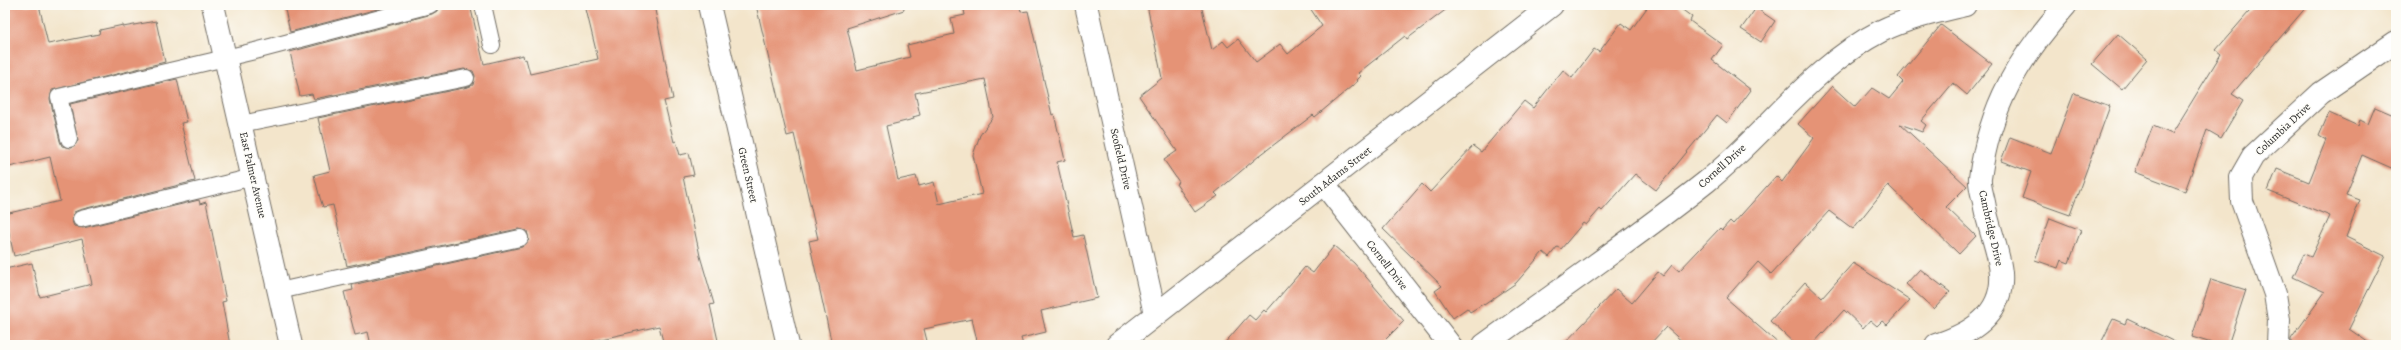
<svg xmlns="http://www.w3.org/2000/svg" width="2401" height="350" font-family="Alegreya,serif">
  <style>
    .building { fill: #e59376; fill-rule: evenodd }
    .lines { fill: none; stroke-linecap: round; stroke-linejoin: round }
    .lane-casing { stroke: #716c63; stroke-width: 18 }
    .street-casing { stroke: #716c63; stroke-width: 24 }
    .secondary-casing { stroke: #716c63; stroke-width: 24 }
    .lane { stroke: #fff; stroke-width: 16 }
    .street { stroke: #fff; stroke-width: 22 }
    .secondary { stroke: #fff; stroke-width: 22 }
    .labels { text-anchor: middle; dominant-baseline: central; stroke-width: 3; stroke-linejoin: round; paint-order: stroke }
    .street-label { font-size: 11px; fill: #2b2b2b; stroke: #fdfcf7 }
  </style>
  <rect width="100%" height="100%" fill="#fdfcf7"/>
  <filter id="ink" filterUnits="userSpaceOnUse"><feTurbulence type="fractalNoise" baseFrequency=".025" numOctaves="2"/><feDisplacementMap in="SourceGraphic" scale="8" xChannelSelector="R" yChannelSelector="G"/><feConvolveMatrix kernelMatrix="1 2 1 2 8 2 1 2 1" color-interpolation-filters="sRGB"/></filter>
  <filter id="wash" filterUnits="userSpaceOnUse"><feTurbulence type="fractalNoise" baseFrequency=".012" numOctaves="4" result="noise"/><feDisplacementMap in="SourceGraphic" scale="16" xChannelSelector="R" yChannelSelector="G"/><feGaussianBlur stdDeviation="0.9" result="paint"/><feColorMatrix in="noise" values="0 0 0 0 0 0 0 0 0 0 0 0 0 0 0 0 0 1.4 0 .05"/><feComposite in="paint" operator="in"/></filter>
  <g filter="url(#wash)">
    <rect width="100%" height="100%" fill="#f3e5cb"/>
    <g id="blocks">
      <!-- building -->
      <path class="building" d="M6 5H39L48 44 99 34 100 30 123 25V27L156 21 165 62 52 90 50 99 60 141 62 146 71 148 78 141 70 104 177 79 187 122 181 123 195 181 79 210 74 212 72 221 74 226 83 228 199 200 200 204 206 202 226 301 222 302 230 345H5V269L32 263 40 297 92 284 82 239 14 256 5 214 60 201 50 157 5 168V14L8 13Z
        M284 5H393L290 32Z
        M439 5H470L484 64 523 55 524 60 526 59 530 74 598 59 585 5H654L673 99 664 101 674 142 676 141 680 155 689 153 694 175 683 177 700 256 714 304 710 305 719 345H664L659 326 575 345H371L368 332 355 335 344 292 353 290 352 285 522 247 529 240 527 231 518 229 347 266 333 205 323 207 320 198 314 175 330 171 318 118 468 87 473 85 475 76 473 71 464 69 314 99 312 94 300 96 290 52 432 14 437 11Z
        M756 5H903L904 10 847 28 857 70 910 57 907 45 954 34 951 18 965 15 964 10 988 5H1019L1021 12 1028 11 1052 115 1054 114 1065 160 1057 162 1074 237 1083 235 1097 298 1041 311 1046 332 1021 338 1023 345H978L972 319 924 329 928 345H832L809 241 818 239 794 134 787 136ZM985 79 993 117 980 135 973 155 982 194 939 204 934 182 919 186 916 176 898 180 886 126 914 119 913 117 920 115 915 93Z
        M1147 5H1201L1212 50 1223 41 1228 47 1238 39 1256 62 1280 44 1288 54 1322 26 1308 5H1452L1407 39 1405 36 1358 73 1361 76 1357 80 1358 81 1315 117 1313 115 1259 156 1215 193 1218 196 1195 212 1176 184 1179 182 1164 160 1177 151 1139 96 1162 78Z
        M1649 5H1676L1692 17 1690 21 1723 45 1712 60 1751 90 1727 123 1717 115 1656 190 1635 174 1602 211 1600 209 1586 225 1583 223 1561 249 1557 247 1549 257 1543 252 1516 283 1484 305 1483 304 1470 312 1467 308 1453 318 1435 291 1442 286 1383 229 1422 184 1430 192 1473 146 1481 152 1524 101 1533 108 1563 70 1572 78 1594 49 1599 52 1621 23 1631 30Z
        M2255 5H2308L2232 94 2243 101 2221 138 2207 130 2185 191 2135 172 2153 126 2172 134 2221 54 2216 50Z
        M1756 8 1775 21 1761 42 1741 29Z
        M1941 25 1992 64 1967 95 1953 83 1921 121 1926 125 1922 132 1900 124 1967 186 1946 207 1976 236 1959 254 1888 185 1853 229 1829 211 1771 274 1758 262 1726 298 1780 345H1686L1666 327 1649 345H1563L1616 289 1632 303 1658 272 1663 276 1672 265 1679 271 1720 228 1722 230 1730 221 1733 224 1776 176 1782 182 1814 138 1798 124 1832 86 1855 107 1872 88 1889 99 1903 82 1898 77Z
        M2118 34 2147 59 2122 89 2092 64Z
        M2074 93 2110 106 2070 215 2022 198 2031 172 2001 161 2010 137 2051 153Z
        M2375 107 2396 116V170L2362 155 2346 195 2360 200 2346 237 2385 256 2349 329 2372 345H2291V339L2325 292 2293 277 2304 254 2311 257 2330 216 2268 191 2277 169 2309 182 2326 140 2319 136 2329 113 2358 126 2360 120 2368 124Z
        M2050 218 2081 230 2069 263 2061 260 2058 268 2035 260Z
        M1334 246 1354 263 1404 321 1380 345H1223L1249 315 1255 320 1264 310 1266 312 1305 267 1313 273Z
        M1853 263 1910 300 1887 325 1882 321 1877 326 1870 320 1863 328 1844 310 1812 345H1796L1770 321 1805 282 1822 298Z
        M1920 269 1950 292 1934 309 1906 284Z
        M2211 279 2246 290 2228 345H2218L2192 337Z
        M2113 319 2125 324 2127 319 2181 345H2100Z"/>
    </g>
  </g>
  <g filter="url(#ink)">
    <use href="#blocks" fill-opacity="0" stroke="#716c63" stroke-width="1"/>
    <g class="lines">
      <!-- lane casing -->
      <g class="lane-casing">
        <path id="lane" d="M483 5 492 45
          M241 124 466 78
          M69 139 59 97 255 51 430 5
          M81 219 253 177
          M279 291 520 238"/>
      </g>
      <!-- street casing -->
      <g class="street-casing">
        <path id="street" d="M213 5 291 345
          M709 5 788 345
          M1086 5 1155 314
          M1324 184 1450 345
          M1484 345C1558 291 1634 239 1706 182 1765 135 1812 66 1881 31 1907 18 1937 12 1965 5
          M1936 345C1970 334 2004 315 2001 273 1999 251 1989 229 1985 208 1984 199 1979 187 1980 178 1990 105 2018 59 2066 5
          M2278 345 2279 320 2275 294 2242 201 2241 177 2253 156 2321 93 2396 42"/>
      </g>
      <!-- secondary casing -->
      <g class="secondary-casing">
        <path id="secondary" d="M1117 345 1552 5"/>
      </g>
      <!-- lane -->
      <use href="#lane" class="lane"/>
      <!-- street -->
      <use href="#street" class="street"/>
      <!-- secondary -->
      <use href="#secondary" class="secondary"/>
    </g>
  </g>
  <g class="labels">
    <!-- street labels -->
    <g class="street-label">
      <text transform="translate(2283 129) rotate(-43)">Columbia Drive</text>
      <text transform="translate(1121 159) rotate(77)">Scofield Drive</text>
      <text transform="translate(1722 166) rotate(-42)">Cornell Drive</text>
      <text transform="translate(253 175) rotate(77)">East Palmer Avenue</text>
      <text transform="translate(748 175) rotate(77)">Green Street</text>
      <text transform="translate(1335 176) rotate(-38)">South Adams Street</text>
      <text transform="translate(1991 228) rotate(77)">Cambridge Drive</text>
      <text transform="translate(1387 265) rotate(52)">Cornell Drive</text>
    </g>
  </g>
  <!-- margin -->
  <rect width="2401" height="350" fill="none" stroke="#fdfcf7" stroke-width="20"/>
</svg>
